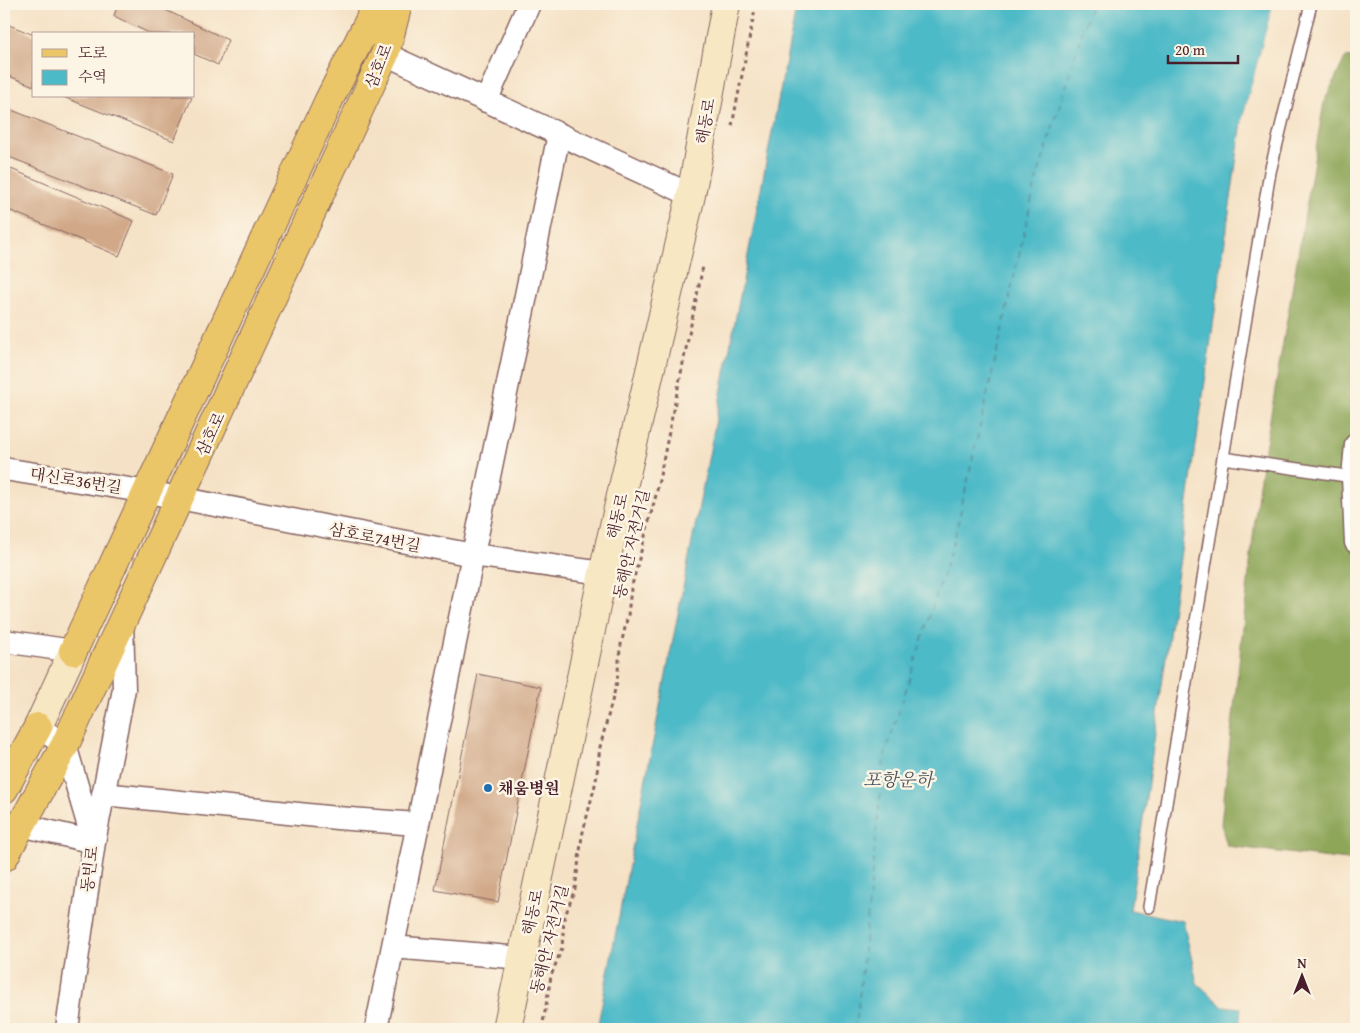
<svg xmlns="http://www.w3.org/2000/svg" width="1360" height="1033" font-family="'Gentium Book Plus','Noto Serif KR',serif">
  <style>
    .forest { fill: #8da658; stroke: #6c6242 }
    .water { fill: #4dbac7; stroke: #4c6c79 }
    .pier { fill: #f5e2c6 }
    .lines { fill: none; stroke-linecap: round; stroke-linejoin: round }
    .ferry { stroke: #4b5562; stroke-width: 1; stroke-dasharray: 6 5; stroke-linecap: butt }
    .building { fill: #d1a989 }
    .lane-casing { stroke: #866361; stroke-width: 14 }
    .street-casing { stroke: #866361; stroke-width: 25 }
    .secondary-casing { stroke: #866361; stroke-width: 30 }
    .primary-casing { stroke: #866361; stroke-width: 30 }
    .path { stroke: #866361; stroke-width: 3; stroke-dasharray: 4 4; stroke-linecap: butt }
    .lane { stroke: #fff; stroke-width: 11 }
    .street { stroke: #fff; stroke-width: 22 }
    .secondary { stroke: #f7e8c3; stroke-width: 28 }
    .primary { stroke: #ebc669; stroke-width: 28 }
    .poi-dot { fill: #1f6fb2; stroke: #fcf5e5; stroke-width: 2 }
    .labels { text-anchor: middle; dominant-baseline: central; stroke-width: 5; stroke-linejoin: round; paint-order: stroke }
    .street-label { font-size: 16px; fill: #4a1f2b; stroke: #fcf5e5 }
    .poi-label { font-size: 16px; font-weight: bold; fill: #4a1f2b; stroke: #fcf5e5; text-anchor: start }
    .water-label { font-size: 18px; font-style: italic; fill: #4b5562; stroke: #fcf5e5 }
  </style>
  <rect width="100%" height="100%" fill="#fcf5e5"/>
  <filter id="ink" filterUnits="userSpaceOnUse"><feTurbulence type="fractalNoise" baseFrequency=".02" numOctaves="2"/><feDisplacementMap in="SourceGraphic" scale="10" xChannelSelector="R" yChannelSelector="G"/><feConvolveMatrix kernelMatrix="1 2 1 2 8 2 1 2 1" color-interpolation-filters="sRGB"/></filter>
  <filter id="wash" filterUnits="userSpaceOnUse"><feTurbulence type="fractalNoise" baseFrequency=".0096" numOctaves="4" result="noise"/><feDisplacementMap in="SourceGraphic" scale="20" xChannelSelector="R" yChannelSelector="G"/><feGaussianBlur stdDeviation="1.12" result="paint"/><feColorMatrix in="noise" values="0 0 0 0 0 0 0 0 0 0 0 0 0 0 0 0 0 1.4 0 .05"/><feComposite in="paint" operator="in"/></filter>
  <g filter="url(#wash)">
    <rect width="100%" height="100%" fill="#f5e2c6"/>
    <!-- forest -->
    <path class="forest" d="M1356 57V861L1227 846 1221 824 1259 484 1324 102 1345 58Z"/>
    <!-- water -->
    <path class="water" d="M797 4H1273L1242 121 1130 910 1183 921 1197 983 1222 1006 1241 1008 1239 1029H597Z"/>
    <!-- pier -->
    <path class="pier" d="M1273 4H1275L1244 122 1242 121Z"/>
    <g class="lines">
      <!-- ferry -->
      <path class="ferry" d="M853 1029 857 1018 884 758 954 540 1036 181 1091 4"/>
    </g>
    <g id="blocks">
      <!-- building -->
      <path class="building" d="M118 4H153L228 40 218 65 194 54V34H151L114 16Z
        M4 23 34 35V86L4 74Z
        M61 96H190L192 97 174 141Z
        M4 107 173 174 156 215 4 155Z
        M4 166 134 221 119 256 4 208Z
        M478 674 541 687 498 902 435 890Z"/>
    </g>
  </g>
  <g filter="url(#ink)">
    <use href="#blocks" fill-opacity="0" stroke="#866361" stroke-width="1"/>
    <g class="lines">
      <!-- lane casing -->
      <g class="lane-casing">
        <path id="lane" d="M1223 458 1353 477
          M1149 907 1270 172 1311 4"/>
      </g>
      <!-- street casing -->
      <g class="street-casing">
        <path id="street" d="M385 54 691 195
          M486 101 529 4
          M1356 445 1353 477 1356 542
          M4 469 148 492 473 555 603 573
          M4 641 73 651
          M38 727 65 745 92 837
          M103 794 337 818 417 824
          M21 825 94 842
          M393 947 522 958
          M67 1029 94 842 124 689 122 623
          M376 1029 559 134"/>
      </g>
      <!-- secondary casing -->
      <g class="secondary-casing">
        <path id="secondary" d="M38 727 73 651
          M507 1029 603 573 691 195 726 4"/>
      </g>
      <!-- primary casing -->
      <g class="primary-casing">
        <path id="primary" d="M73 651 329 100 370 19 374 4
          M4 789 38 727
          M4 857 65 745 376 73 385 54 398 4"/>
      </g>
      <!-- path -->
      <path class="path" d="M732 126 756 4
        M542 1029 551 976 562 948 564 919 575 889 582 836 596 781 600 747 617 682 620 649 628 615 631 589 656 495 703 266"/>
      <!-- lane -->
      <use href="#lane" class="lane"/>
      <!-- street -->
      <use href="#street" class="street"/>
      <!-- secondary -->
      <use href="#secondary" class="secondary"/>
      <!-- primary -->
      <use href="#primary" class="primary"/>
    </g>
  </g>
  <!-- markers -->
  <circle class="poi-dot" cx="488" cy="788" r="5"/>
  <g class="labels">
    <!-- street labels -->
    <g class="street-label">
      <text transform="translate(378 66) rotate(-68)">삼호로</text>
      <text transform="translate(705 121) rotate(-80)">해동로</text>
      <text transform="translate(210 434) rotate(-65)">삼호로</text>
      <text transform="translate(76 480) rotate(9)">대신로36번길</text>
      <text transform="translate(617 516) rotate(-77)">해동로</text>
      <text transform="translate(375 537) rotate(11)">삼호로74번길</text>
      <text transform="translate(631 544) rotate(-77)">동해안 자전거길</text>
      <text transform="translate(89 869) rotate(-83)">동빈로</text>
      <text transform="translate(532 912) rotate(-78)">해동로</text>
      <text transform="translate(549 939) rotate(-76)">동해안 자전거길</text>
    </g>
    <!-- poi labels -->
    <g class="poi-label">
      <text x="498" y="788">채움병원</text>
    </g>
    <!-- water labels -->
    <g class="water-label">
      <text x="898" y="779">포항운하</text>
    </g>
  </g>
  <!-- margin -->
  <rect width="1360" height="1033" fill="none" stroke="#fcf5e5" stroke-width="20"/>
  <!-- legend -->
  <rect x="32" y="32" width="162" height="65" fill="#fcf5e5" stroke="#b59f9b"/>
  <rect x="42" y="49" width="25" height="8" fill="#ebc669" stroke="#b59f9b"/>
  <text x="78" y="58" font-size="15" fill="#4a1f2b">도로</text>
  <rect x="42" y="70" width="25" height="15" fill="#4dbac7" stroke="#b59f9b"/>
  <text x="78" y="82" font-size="15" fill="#4a1f2b">수역</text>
  <!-- north arrow -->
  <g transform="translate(1302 976)" stroke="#fcf5e5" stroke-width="4" paint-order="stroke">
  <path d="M0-4L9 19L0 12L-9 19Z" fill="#4a1f2b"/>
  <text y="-8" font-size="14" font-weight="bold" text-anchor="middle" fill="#4a1f2b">N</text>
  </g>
  <!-- scale -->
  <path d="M1168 55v8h70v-8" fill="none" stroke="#4a1f2b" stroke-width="2.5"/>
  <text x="1175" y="55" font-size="15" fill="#4a1f2b" stroke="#fcf5e5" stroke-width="4" paint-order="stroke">20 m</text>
</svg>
